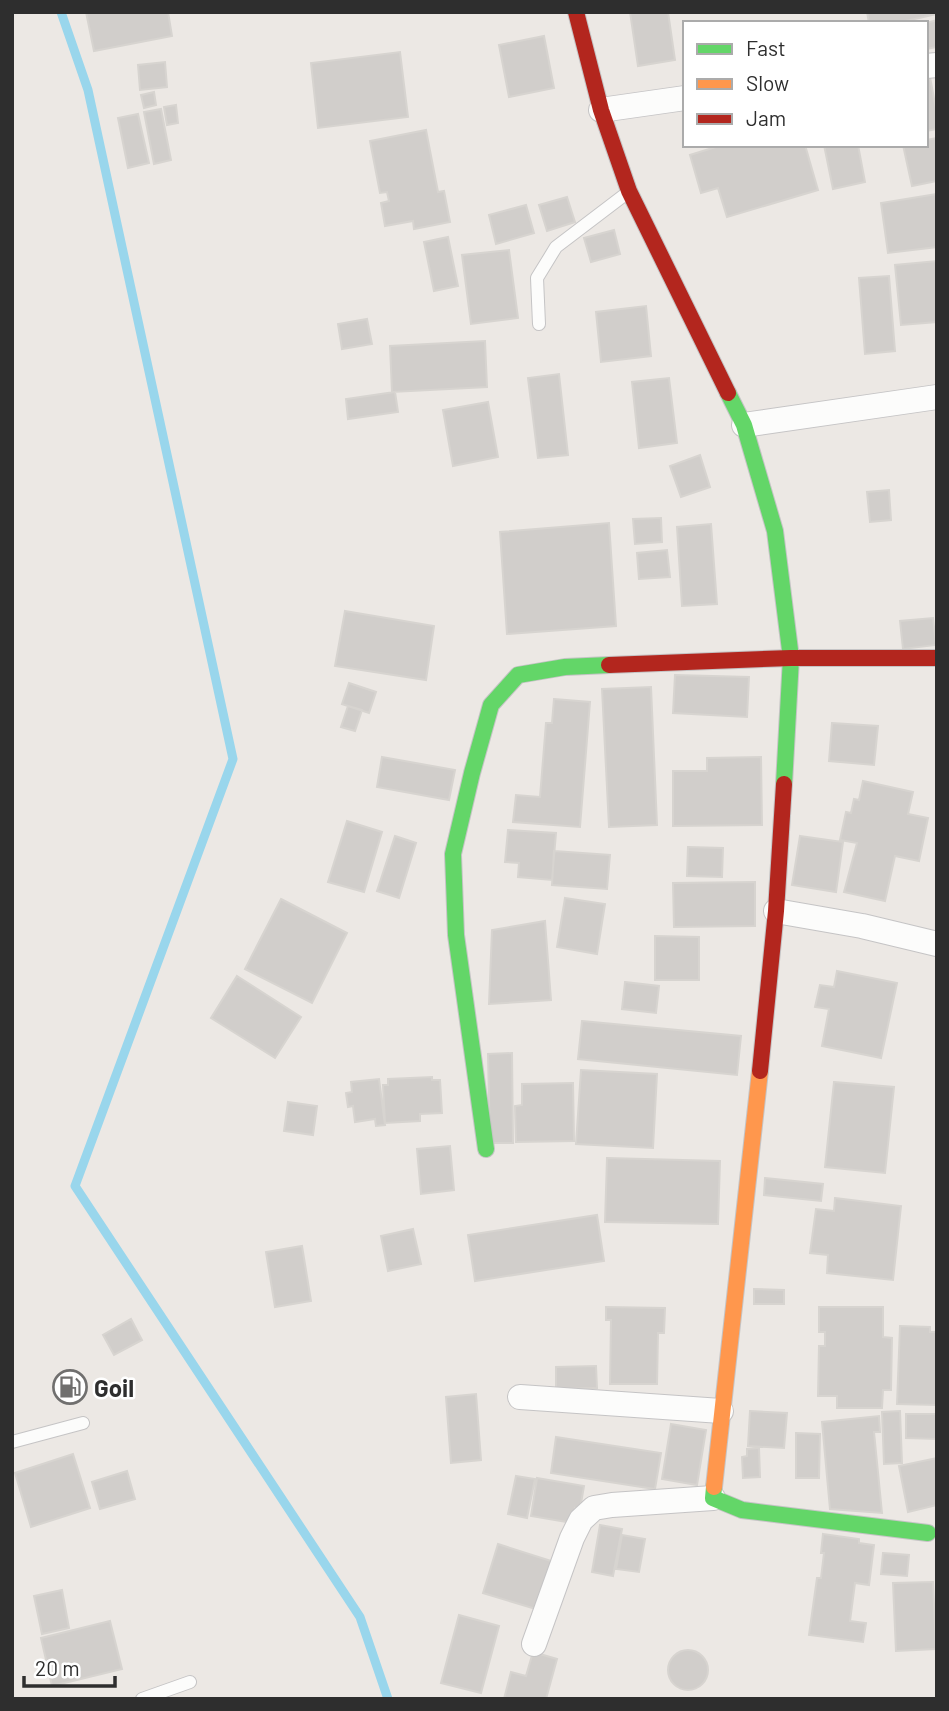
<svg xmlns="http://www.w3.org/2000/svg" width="949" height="1711" font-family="Barlow,sans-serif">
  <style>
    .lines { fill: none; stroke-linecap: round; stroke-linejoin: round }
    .stream { stroke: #99d6ec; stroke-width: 9 }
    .building { fill: #d1cecb; stroke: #d7d4d0; stroke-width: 2 }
    .lane-casing { stroke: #c5c4c5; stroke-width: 14 }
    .street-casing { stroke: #c5c4c5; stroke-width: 26 }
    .fast-casing { stroke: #c5c4c5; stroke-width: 18 }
    .slow-casing { stroke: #c5c4c5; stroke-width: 18 }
    .jam-casing { stroke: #c5c4c5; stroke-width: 18 }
    .lane { stroke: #fcfcfb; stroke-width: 12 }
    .street { stroke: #fcfcfb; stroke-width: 24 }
    .fast { stroke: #63d668; stroke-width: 16 }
    .slow { stroke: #ff974d; stroke-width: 16 }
    .jam { stroke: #b3261e; stroke-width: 16 }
    .labels { text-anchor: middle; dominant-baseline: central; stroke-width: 5; stroke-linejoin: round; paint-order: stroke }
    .poi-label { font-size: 24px; font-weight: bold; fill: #2e2e2e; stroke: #fff; text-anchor: start }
  </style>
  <rect width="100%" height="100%" fill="#ece8e4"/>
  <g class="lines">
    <!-- stream -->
    <path class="stream" d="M61 12 88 90 233 759 75 1186 360 1617 388 1699"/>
  </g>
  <!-- building -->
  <path class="building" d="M86 12H168L172 36 94 51Z
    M630 12H668L675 60 638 66Z
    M867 12H937V14L897 23H869Z
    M937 20V47L926 49V23Z
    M544 36 554 88 509 97 499 45Z
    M400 52 408 117 318 128 311 63Z
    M165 62 167 87 140 90 138 65Z
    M926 72H929L937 114V129L926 131Z
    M154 92 156 105 144 108 141 95Z
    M176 105 178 123 167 125 164 107Z
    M161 109 171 160 154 164 144 112Z
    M138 114 149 163 128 168 118 118Z
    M426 130 438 192 444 191 450 222 414 229 413 221 385 226 381 203 389 201 387 192 380 193 370 141Z
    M937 138V181L912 186 903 145H926V140Z
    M722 145H805L818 190 727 217 718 188 701 193 690 155Z
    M824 145H858L865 182 833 189Z
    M937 194V247L888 253 881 203Z
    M567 197 575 222 547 231 539 205Z
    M526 205 534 233 496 244 489 215Z
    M614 230 620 254 591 262 584 238Z
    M448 237 458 286 434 291 424 242Z
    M509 250 518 318 471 324 462 255Z
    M937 261V322L901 325 895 265Z
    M889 276 895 351 865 354 859 278Z
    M646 306 651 356 601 362 596 312Z
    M367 319 372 344 342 349 338 324Z
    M485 341 487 387 392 392 390 346Z
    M559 374 568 455 538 458 528 378Z
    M669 378 677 443 639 448 632 382Z
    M395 392 398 412 348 419 346 399Z
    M488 402 498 457 453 466 443 410Z
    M700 455 710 487 681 497 670 466Z
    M889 490 891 520 870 522 867 492Z
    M661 518 662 542 635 544 633 519Z
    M609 523 616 626 507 634 500 532Z
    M711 524 717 604 682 606 677 527Z
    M667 550 670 577 639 579 637 553Z
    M345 611 434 626 426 680 335 666Z
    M933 618 936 645 903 649 900 621Z
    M675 675 749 677 747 717 673 713Z
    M349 683 376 692 369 713 342 704Z
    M651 687 657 825 609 827 602 689Z
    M554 699 590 702 580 827 513 822 516 795 540 797 546 723H552Z
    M348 706 362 710 355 731 341 727Z
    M832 723 878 726 874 765 829 761Z
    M382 757 455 770 449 800 377 787Z
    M761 757 762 825 673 826V771H707V758Z
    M863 781 913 792 908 814 928 818 919 861 895 856 885 901 844 892 857 843 840 840 846 812 851 813 854 799 859 800Z
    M347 821 382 832 364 892 328 882Z
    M508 830 556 833 552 880 518 877 519 863 505 862Z
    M395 836 416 843 399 898 377 891Z
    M800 836 843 842 836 892 792 885Z
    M688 847 723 848 722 877 687 876Z
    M554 851 610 855 607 889 552 885Z
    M755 882V926L674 927 673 883Z
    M565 898 605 904 597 954 557 947Z
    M281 899 347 933 312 1003 245 969Z
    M545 921 551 1000 489 1004 492 930Z
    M655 936 699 937V980H655Z
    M837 971 897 983 881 1058 822 1046 829 1009 815 1007 820 985 834 987Z
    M237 976 301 1017 275 1058 211 1018Z
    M625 982 659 986 656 1013 622 1009Z
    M582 1021 741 1036 737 1075 578 1059Z
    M512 1053 513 1143H490L488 1054Z
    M581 1070 657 1074 653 1148 576 1144Z
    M432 1077V1080H440L442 1113 420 1114V1121L385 1123 383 1085H388V1079Z
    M379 1079 385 1125 376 1126 375 1119 355 1122 353 1106 348 1107 346 1093 352 1092 351 1082Z
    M834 1082 894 1087 885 1173 825 1167Z
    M573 1083 574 1141 516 1142 515 1106 522 1105V1084Z
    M288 1102 317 1106 313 1135 284 1131Z
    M450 1146 454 1190 421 1194 417 1149Z
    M607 1158 720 1161 718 1224 605 1222Z
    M765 1178 823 1184 821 1201 764 1195Z
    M835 1198 901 1206 893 1280 827 1273 828 1255 810 1253 816 1209 834 1211Z
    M597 1215 604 1261 475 1281 468 1235Z
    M413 1229 421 1264 388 1271 381 1236Z
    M302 1246 311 1301 275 1307 266 1252Z
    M754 1289 784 1290V1304H754Z
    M606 1307 665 1308 664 1333H658L657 1384H610L611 1320H606Z
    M819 1307H883V1337L892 1338 891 1390H883L882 1408H837V1396H818L819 1346H825V1332H819Z
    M131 1319 142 1340 114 1355 103 1335Z
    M900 1326 930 1327V1332H937V1405L897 1404Z
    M596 1366 597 1388 556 1389V1367Z
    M476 1394 481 1460 451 1463 446 1397Z
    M750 1411 787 1413 784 1448 748 1446Z
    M900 1411 902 1463 884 1464 882 1412Z
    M906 1414H937V1439L906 1438Z
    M879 1416 880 1432H874L882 1513 830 1509 822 1422Z
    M671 1424 706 1430 697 1485 662 1479Z
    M796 1433 820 1434 819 1478H796Z
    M556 1437 661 1453 655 1489 551 1473Z
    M759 1448 760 1477 743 1478 742 1457 747 1456V1449Z
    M73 1454 90 1508 31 1527 15 1473Z
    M937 1458V1505L908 1512 899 1466Z
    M127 1471 135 1499 100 1509 92 1482Z
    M516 1476 535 1479 527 1518 508 1514Z
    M537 1478 584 1486 580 1509 575 1508 573 1523 531 1516Z
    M600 1525 622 1529 613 1576 592 1572Z
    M823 1534 859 1539V1543L874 1545 869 1585 855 1583 850 1621 866 1623 863 1642 809 1635 817 1578H821L824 1553H821Z
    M622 1535 645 1539 639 1572 616 1569Z
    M498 1544 554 1562 539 1610 483 1593Z
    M883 1553 909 1555 907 1576 881 1574Z
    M933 1582 936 1649 896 1651 893 1583Z
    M62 1590 69 1628 42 1634 34 1596Z
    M459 1615 499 1626 481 1693 441 1683Z
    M110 1621 122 1669 52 1686 41 1638Z
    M668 1670a20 20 0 1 1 40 0a20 20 0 1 1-40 0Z
    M533 1652 557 1659 546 1699H504L511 1672 526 1676Z"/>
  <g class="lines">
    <!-- lane casing -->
    <g class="lane-casing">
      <path id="lane" d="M539 324 537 278 556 247 627 193
        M12 1442 83 1423
        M142 1699 190 1682"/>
    </g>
    <!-- street casing -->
    <g class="street-casing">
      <path id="street" d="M926 66 937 65
        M601 110 685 98
        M744 425 937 397
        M776 911 862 926 937 944
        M520 1397 721 1411
        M534 1644 572 1538 581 1520 594 1508 612 1505 713 1498"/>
    </g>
    <!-- fast casing -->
    <g class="fast-casing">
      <path id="fast" d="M728 393 744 425 775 531 791 658 784 784
        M486 1149 456 935 453 854 472 773 491 705 518 675 565 667 609 665
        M714 1487 713 1498 742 1510 928 1533"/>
    </g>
    <!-- slow casing -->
    <g class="slow-casing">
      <path id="slow" d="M714 1487 760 1071"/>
    </g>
    <!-- jam casing -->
    <g class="jam-casing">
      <path id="jam" d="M576 12 601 110 629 191 728 393
        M609 665 791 658H937
        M760 1071 776 911 784 784"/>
    </g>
    <!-- lane -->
    <use href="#lane" class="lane"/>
    <!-- street -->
    <use href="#street" class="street"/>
    <!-- fast -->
    <use href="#fast" class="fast"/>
    <!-- slow -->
    <use href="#slow" class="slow"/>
    <!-- jam -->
    <use href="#jam" class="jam"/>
  </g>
  <!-- icons -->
  <defs>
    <g id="fuel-ring" transform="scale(1.75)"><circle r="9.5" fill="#fff" stroke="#706f6e" stroke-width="1.5"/><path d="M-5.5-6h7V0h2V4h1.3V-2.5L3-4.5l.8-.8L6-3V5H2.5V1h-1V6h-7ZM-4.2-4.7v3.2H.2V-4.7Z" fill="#706f6e"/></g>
  </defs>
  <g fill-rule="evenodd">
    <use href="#fuel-ring" x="70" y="1387"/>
  </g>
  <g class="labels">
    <!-- poi labels -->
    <g class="poi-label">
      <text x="94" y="1387">Goil</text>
    </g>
  </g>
  <!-- border -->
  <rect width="949" height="1711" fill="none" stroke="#2e2e2e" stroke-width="28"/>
  <!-- legend -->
  <rect x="683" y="21" width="245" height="126" fill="#ffffff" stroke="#ababab" stroke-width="2"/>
  <rect x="697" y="44" width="35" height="10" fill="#63d668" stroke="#ababab" stroke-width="2"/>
  <text x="746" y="56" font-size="21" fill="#2e2e2e">Fast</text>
  <rect x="697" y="79" width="35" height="10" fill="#ff974d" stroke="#ababab" stroke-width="2"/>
  <text x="746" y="91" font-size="21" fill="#2e2e2e">Slow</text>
  <rect x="697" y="114" width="35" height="10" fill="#b3261e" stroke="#ababab" stroke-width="2"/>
  <text x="746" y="126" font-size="21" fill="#2e2e2e">Jam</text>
  <!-- scale -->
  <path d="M24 1676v10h91v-10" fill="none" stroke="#2e2e2e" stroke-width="3.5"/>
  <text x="35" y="1676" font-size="21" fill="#2e2e2e" stroke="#ffffff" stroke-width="5" paint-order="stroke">20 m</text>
</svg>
